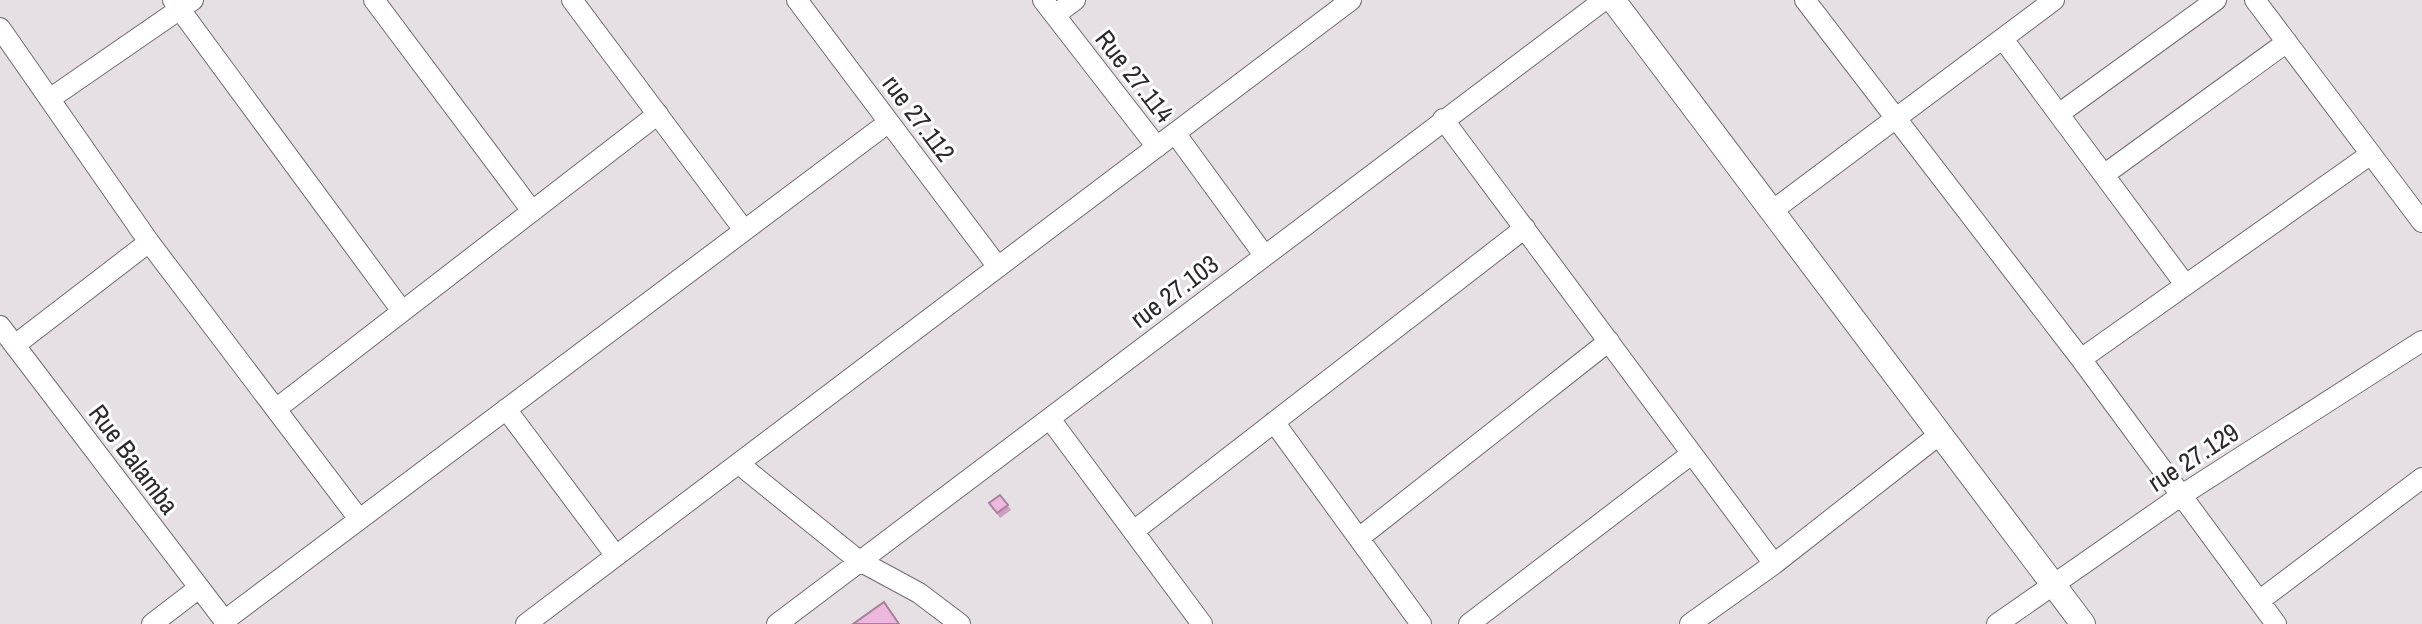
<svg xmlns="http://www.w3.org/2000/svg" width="2422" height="624" font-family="'Archivo Narrow',sans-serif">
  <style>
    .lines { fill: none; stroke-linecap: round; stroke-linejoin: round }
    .minor-casing { stroke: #726c70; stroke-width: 22 }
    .tertiary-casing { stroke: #726c70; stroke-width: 26 }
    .minor { stroke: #fff; stroke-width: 20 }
    .tertiary { stroke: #fff; stroke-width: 24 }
    .wall { fill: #cd9ebf }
    .building { fill: #eeb8de; stroke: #a7819b; stroke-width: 2 }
    .labels { text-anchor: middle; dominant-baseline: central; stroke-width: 6; stroke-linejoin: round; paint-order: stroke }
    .street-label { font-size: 26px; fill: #2c292b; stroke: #fff }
  </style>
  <rect width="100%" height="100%" fill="#e6dfe3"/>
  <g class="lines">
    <!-- minor casing -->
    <g class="minor-casing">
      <path id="minor" d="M173 0 402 311
        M374 0 532 211
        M572 0 744 230
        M797 0 998 267
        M1043 0 1157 147
        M1805 0 2081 359 2276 624
        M2255 0 2422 222
        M1055 15 1075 0
        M0 28 149 242 359 519
        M2003 39 2184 283
        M51 98 193 0
        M2060 113 2216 0
        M1443 119 1774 564
        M1175 133 1264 255
        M2105 174 2287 42
        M1772 211 2054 0
        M0 326 227 624
        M15 345 149 242
        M2081 359 2371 154
        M276 409 658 114
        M506 409 616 556
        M1050 419 1202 624
        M1274 422 1421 624
        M739 464 858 560 919 593 960 624
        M1135 530 1525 228
        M1359 538 1609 341
        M2259 601 2422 478
        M224 621 889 122
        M152 624 199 588
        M526 624 1351 0
        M777 624 1604 0
        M1469 624 1690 455
        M1690 624 1774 564 1940 434
        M1997 624 2182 495 2422 341"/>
    </g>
    <!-- tertiary casing -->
    <g class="tertiary-casing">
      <path id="tertiary" d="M1613 0 2083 624"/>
    </g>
    <!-- minor -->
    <use href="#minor" class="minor"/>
    <!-- tertiary -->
    <use href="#tertiary" class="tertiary"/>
  </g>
  <!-- wall -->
  <path class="wall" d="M1000 495 1011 510 1000 518 989 503Z"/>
  <!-- building -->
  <path class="building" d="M1000 495 1008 505 997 513 989 503Z
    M884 602 899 624H853Z"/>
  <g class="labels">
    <!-- street labels -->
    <g class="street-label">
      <text transform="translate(1135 76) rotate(52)">Rue 27.114</text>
      <text transform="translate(919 118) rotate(53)">rue 27.112</text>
      <text transform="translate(1174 291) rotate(-37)">rue 27.103</text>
      <text transform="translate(2193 457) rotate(-33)">rue 27.129</text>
      <text transform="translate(134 459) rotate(53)">Rue Balamba</text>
    </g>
  </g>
</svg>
